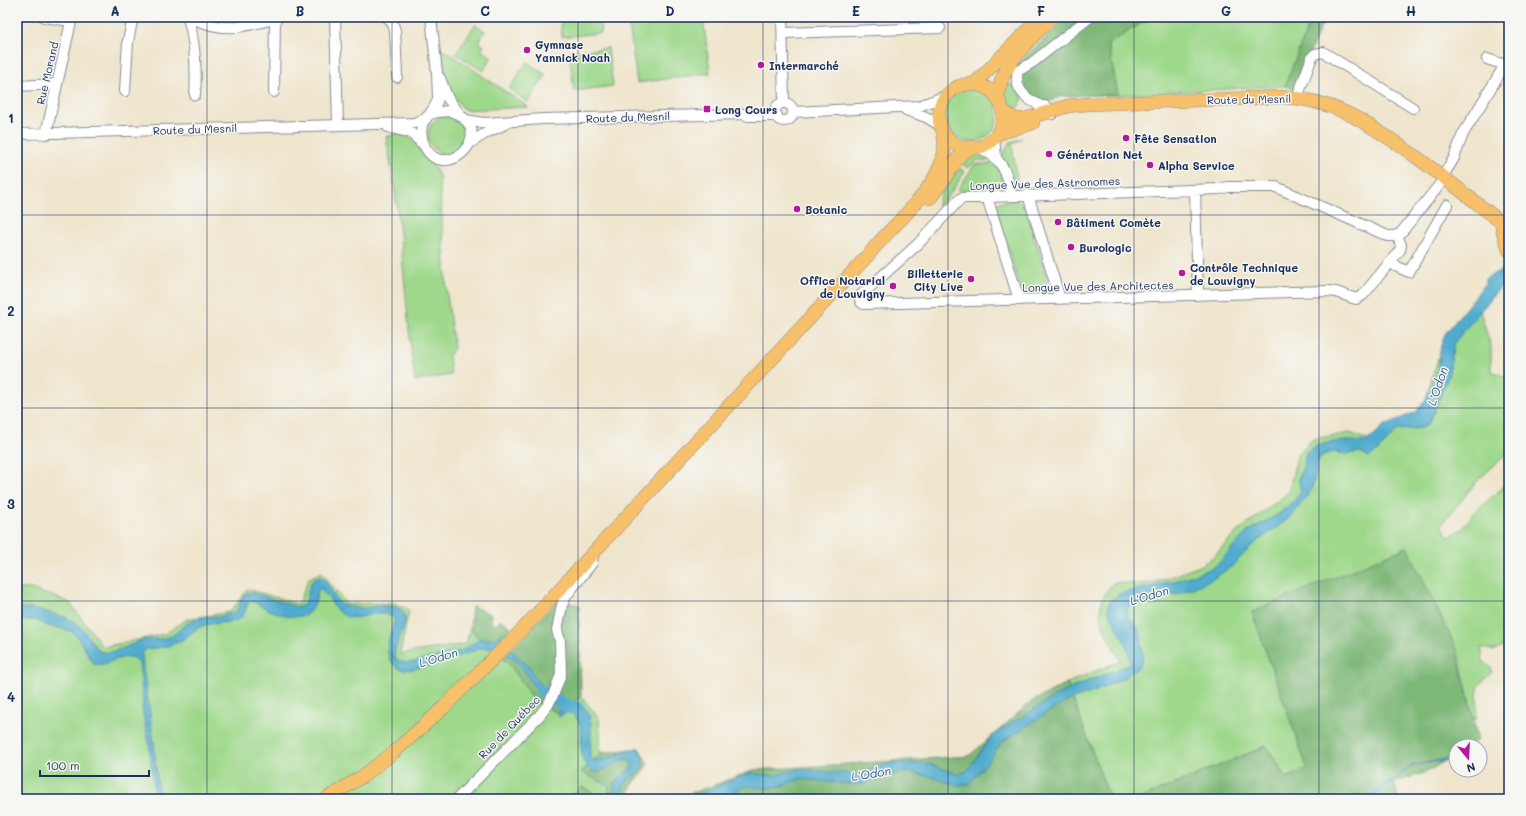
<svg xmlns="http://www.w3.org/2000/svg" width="1526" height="816" font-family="Mali,sans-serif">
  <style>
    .green { fill: #9ed88b; stroke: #5c8474 }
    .forest { fill: #7eb877; stroke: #4c746a }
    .water { fill: #50acce; stroke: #366e96 }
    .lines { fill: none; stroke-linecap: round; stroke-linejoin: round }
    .river { stroke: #50acce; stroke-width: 13 }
    .minor-casing { stroke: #858a95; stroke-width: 12 }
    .major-casing { stroke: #858a95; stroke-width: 14 }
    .minor { stroke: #fff; stroke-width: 10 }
    .major { stroke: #f7c06b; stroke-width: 13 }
    .grid { fill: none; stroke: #1b2f5e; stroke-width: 1; stroke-opacity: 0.55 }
    .poi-dot { fill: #b5179e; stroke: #f6f6f2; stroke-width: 1.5 }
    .labels { text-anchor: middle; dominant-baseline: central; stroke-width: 3; stroke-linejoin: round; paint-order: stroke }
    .poi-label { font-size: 11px; font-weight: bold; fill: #1b2f5e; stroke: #f6f6f2; text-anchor: start }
    .street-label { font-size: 11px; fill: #1b2f5e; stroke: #f6f6f2 }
    .water-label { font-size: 12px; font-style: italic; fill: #2e5b85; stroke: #f6f6f2 }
    .neatline { fill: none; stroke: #1b2f5e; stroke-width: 1.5 }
    .grid-label { font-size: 13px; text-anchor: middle; font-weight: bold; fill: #1b2f5e }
  </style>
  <rect width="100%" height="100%" fill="#f6f6f2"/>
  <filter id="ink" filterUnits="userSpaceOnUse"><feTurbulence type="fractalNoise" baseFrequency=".025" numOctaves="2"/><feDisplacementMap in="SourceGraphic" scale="8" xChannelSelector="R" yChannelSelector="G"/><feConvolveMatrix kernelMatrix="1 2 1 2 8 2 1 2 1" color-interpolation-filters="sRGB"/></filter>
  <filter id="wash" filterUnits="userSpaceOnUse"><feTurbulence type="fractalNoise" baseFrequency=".012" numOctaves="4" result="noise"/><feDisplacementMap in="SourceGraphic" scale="16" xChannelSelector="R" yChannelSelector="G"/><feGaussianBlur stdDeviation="0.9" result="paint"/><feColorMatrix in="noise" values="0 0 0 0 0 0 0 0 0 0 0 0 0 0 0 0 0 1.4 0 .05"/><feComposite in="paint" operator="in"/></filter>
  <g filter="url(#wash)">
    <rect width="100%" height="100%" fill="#efe5cc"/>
    <!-- green -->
    <path class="green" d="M560 17H599L601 33 562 37Z
      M628 17H703L710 73 637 83Z
      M1151 17H1312L1285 86 1118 95 1108 44Z
      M475 25 485 31 478 42 484 46 481 50 492 57 483 71 456 54Z
      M608 48 613 86 574 91 569 52Z
      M443 49 528 107 465 110C449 93 442 72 443 49Z
      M527 62 546 75 528 102 509 89Z
      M1005 83 1015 86 1023 98 1015 114C1004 103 1005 98 1005 83Z
      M944 115a27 27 0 1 1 54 0a27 27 0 1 1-54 0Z
      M428 135a19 19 0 1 1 38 0a19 19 0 1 1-38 0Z
      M399 133C415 138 413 140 422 153 429 161 435 166 439 176L447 295 454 348 449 356 451 375 415 381C404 300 402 217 386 137Z
      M1022 138 1012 145 1018 187 1014 183 1002 156 1010 142Z
      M978 151 992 158 987 161 977 160 968 168 962 164C966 157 971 153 978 151Z
      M993 161 1001 173 1005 188 960 191 958 189 975 164H990Z
      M960 168 965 172 950 194 938 207C937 193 952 179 960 168Z
      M1020 201 1025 206 1050 288 1047 292H1026L1019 286 995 206 999 202Z
      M1479 308 1491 347V371L1508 378 1509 385 1507 389 1509 393V452L1479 479 1441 525 1449 537 1462 529 1475 512 1509 482V643L1495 651 1481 647 1483 660 1491 668 1492 672 1478 686 1476 720H1474L1457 650 1252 612 1308 768 1287 778 1266 746 1139 799H1110L1067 683 1120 661C1111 641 1092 616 1105 594 1107 590 1111 586 1114 582L1134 584 1148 583 1166 579 1202 565 1214 556 1238 531 1288 493 1298 453 1313 439 1350 433 1373 442 1399 419 1420 418 1442 345Z
      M322 572 346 604 394 603 409 610 400 654 466 644 470 629 511 666 535 701 558 713 581 696 599 719 601 753 639 748 648 764 628 791 633 799H17V589H31L69 602 103 647 165 634 187 619 230 612 248 589 298 604 309 578Z"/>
    <!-- forest -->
    <path class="forest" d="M1068 17H1151L1108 44 1118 95 1061 96 1045 104 1024 93 1013 70 1028 54Z
      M1312 17H1325L1294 90 1285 86Z
      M1407 547 1457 650 1478 740 1468 746H1456V754L1427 772 1395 782 1398 799H1139L1266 746 1287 778 1307 768 1252 612Z
      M557 601 579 605 581 696 558 713 535 701 511 666 502 658Z
      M472 606 491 614V623L496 625 501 620 511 627 503 639 502 632 496 640 479 639 470 629Z
      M1067 683 1110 799H675L755 770 969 756 1031 702Z
      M639 748 648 764 628 791 633 799H608L609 786 581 772 601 753Z
      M582 787 603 799H568Z"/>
    <!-- water -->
    <path class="water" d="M1509 268V286L1502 285 1454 343 1448 377 1430 421 1426 426 1422 428 1398 430 1378 451 1369 457 1360 452 1346 454 1335 452 1326 454 1319 459 1312 489 1292 516 1254 544 1231 567 1216 577 1189 590 1164 598 1128 606 1127 610 1128 617 1134 622 1140 632 1143 656 1141 664 1138 668 1122 679 1086 695 1072 699 1044 715 1002 742 989 760 968 785H955L933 777 907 772 899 773 861 784H851L800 779 781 786 766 788 748 786 717 799H684L699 794 750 773 777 776 786 772 800 769 838 773H859L892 763H921L929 764 957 774 966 772 992 736 1013 722 1056 696 1077 685 1129 665C1135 654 1114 622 1108 611 1107 602 1112 598 1120 594L1178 580 1207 570 1217 565 1247 532 1277 515 1294 501 1301 490 1298 479 1304 464 1306 452C1323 440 1346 440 1366 442L1385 425 1416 412 1427 398 1437 374 1441 345 1445 334 1485 284V279L1501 270 1503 272Z
      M321 577C333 584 332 603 346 606 352 607 359 608 365 608 375 607 404 600 405 618 406 632 392 645 395 659 401 663 407 663 414 662L463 650 479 639H496L502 632 503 639 496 646 495 651 489 648H482C468 653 413 674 400 669 393 666 389 658 388 652 387 640 392 630 395 619 374 600 351 638 330 600 328 596 324 595 323 590L320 589 318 591C316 596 316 604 312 609 298 627 267 609 252 601L249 602C246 607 245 615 241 618 233 624 212 622 202 626 196 628 192 633 187 637 174 646 161 648 146 649L142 654 143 667 154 742 159 799H155L149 742 142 709 143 701 139 664 136 659C123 651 107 668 94 664L78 638 71 631 48 626 35 620 17 621V608C29 608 66 615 75 622 82 626 93 644 99 651 114 656 129 644 143 640 153 638 163 641 173 635 180 630 186 622 195 619 202 616 209 617 216 617 221 617 226 615 231 614 244 608 236 592 254 593L297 607C314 606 302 578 321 577Z
      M510 650 529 666 537 682 551 693 548 697C531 688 532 680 521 666 517 661 511 658 506 654Z
      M572 704C577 705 583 706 587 710 594 720 590 745 590 757L592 760C604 762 623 750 637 748 655 774 629 772 623 787 622 791 623 795 624 799H614V784C619 776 628 773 633 766L629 759C613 758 598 784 586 765 574 748 592 728 569 711L559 717 558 713Z
      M1456 757V760L1453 761C1440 762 1422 762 1410 768 1396 776 1381 799 1365 799L1413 765Z"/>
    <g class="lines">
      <!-- river -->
      <path class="river" d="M542 691 570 708C576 706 578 708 581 712"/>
    </g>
  </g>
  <g filter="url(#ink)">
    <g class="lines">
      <!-- minor casing -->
      <g class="minor-casing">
        <path id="minor" d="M44 17 71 21
          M188 17C195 43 197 68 195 95
          M190 17C225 34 245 27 279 17
          M335 17 338 125
          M387 17 392 22 395 30 397 77
          M782 17 784 103
          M783 33 940 28
          M1487 59 1505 65
          M440 78 447 97 460 115
          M17 86 57 84
          M125 91 128 41 133 17
          M274 92 275 18
          M1297 98 1312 57 1315 54 1323 52 1413 108
          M775 112a9 9 0 1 1 18 0a9 9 0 1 1-18 0Z
          M906 110 926 117 941 126
          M450 111C502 128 446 186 425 147 420 137 419 122 429 115 435 111 444 112 450 111Z
          M793 112 919 106 946 96
          M1052 114 1051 111 1045 106C1041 107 1038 104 1034 102 1022 96 1014 85 1018 71L1033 62 1090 17
          M429 115 435 106 438 99 437 73 431 17
          M465 120 484 123 543 119 744 114 748 116H777
          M388 127 411 133 424 145
          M17 134 414 123 426 119
          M46 134 72 17
          M994 138 996 157
          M470 143 486 133 505 124
          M977 147C1000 156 1009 172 1011 196
          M1443 176 1454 158 1463 134 1505 65 1509 66
          M1195 190 1198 295
          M1028 195 1060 299
          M987 197 1019 300
          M1502 223 1509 215
          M1397 235 1401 245 1400 250 1363 295 1356 299 1336 292 1328 291 864 304 861 302 860 299 861 295 918 244 961 198 1219 189 1228 187H1276L1388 236H1393L1400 234 1445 178
          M1389 263 1409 272 1447 205
          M457 799 539 716 548 705 554 693 561 674 560 641 557 630 562 605 566 596 592 563 593 554"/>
      </g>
      <!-- major casing -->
      <g class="major-casing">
        <path id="major" d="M974 84 1038 20
          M939 116a32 32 0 1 1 64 0a32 32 0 1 1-64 0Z
          M998 100C996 69 1032 38 1052 17
          M1002 110 1015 119H1025L1068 106 1088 104 1282 97C1331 99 1363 120 1402 147 1437 171 1469 197 1502 223L1509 225
          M997 134 1033 123
          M930 198C937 190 943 181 949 172 956 161 959 153 972 147
          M1502 223V229L1509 250
          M326 799 363 776 393 753 443 708 521 631 870 253C894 223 936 192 944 153 945 146 944 138 943 131"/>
      </g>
      <!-- minor -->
      <use href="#minor" class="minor"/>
      <!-- major -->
      <use href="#major" class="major"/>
    </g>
  </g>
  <!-- grid -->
  <path class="grid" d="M207 17V799M392 17V799M578 17V799M763 17V799M948 17V799M1134 17V799M1319 17V799M17 215H1509M17 408H1509M17 601H1509"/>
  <!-- markers -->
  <g class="poi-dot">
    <circle cx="527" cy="50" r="4"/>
    <circle cx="761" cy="65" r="4"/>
    <rect x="703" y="105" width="8" height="8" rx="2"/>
    <circle cx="1126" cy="138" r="4"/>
    <circle cx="1049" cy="154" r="4"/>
    <circle cx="1150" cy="165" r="4"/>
    <circle cx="797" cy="209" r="4"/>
    <circle cx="1058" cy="222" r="4"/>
    <circle cx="1071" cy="247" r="4"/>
    <circle cx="1182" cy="273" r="4"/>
    <circle cx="971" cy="279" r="4"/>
    <circle cx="893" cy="286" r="4"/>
  </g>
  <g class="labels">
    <!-- poi labels -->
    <g class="poi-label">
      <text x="535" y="44">Gymnase<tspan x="535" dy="13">Yannick Noah</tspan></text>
      <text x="769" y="65">Intermarché</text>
      <text x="715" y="109">Long Cours</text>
      <text x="1134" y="138">Fête Sensation</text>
      <text x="1057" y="154">Génération Net</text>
      <text x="1158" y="165">Alpha Service</text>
      <text x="805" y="209">Botanic</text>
      <text x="1066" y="222">Bâtiment Comète</text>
      <text x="1079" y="247">Burologic</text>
      <text x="1190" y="267">Contrôle Technique<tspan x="1190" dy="13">de Louvigny</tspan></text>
      <text x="963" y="273" text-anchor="end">Billetterie<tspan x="963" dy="13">City Live</tspan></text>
      <text x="885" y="280" text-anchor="end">Office Notarial<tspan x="885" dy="13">de Louvigny</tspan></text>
    </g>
    <!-- street labels -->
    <g class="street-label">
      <text transform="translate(47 73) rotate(-77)">Rue Morand</text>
      <text transform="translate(1249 99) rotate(-1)">Route du Mesnil</text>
      <text transform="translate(628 117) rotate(-2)">Route du Mesnil</text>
      <text transform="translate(195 129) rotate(-2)">Route du Mesnil</text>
      <text transform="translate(1045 183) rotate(-2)">Longue Vue des Astronomes</text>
      <text transform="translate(1098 286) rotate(-1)">Longue Vue des Architectes</text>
      <text transform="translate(509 727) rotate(-46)">Rue de Québec</text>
    </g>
    <!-- water labels -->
    <g class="water-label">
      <text transform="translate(1437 386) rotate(-71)">L'Odon</text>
      <text transform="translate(1149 595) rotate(-17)">L'Odon</text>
      <text transform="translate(438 657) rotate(-17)">L'Odon</text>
      <text transform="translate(871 773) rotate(-9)">L'Odon</text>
    </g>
  </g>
  <!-- margin -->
  <rect width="1526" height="816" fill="none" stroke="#f6f6f2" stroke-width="44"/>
  <!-- north arrow -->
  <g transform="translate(1468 758) rotate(162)"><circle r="19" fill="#f6f6f2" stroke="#9ea6b7"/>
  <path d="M0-3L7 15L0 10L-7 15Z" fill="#b5179e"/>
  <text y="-6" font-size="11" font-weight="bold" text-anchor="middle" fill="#1b2f5e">N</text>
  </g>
  <!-- scale -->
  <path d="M40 770v6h109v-6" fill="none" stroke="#1b2f5e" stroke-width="2"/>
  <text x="46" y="770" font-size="12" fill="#1b2f5e" stroke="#f6f6f2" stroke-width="3" paint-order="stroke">100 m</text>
  <rect x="22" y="22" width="1482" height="772" class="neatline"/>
  <g class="grid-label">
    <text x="115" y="16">A</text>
    <text x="300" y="16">B</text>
    <text x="485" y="16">C</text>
    <text x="670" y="16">D</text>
    <text x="856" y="16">E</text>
    <text x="1041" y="16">F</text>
    <text x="1226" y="16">G</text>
    <text x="1411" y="16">H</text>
    <text x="11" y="123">1</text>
    <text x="11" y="316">2</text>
    <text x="11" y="509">3</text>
    <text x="11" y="702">4</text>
  </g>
</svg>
